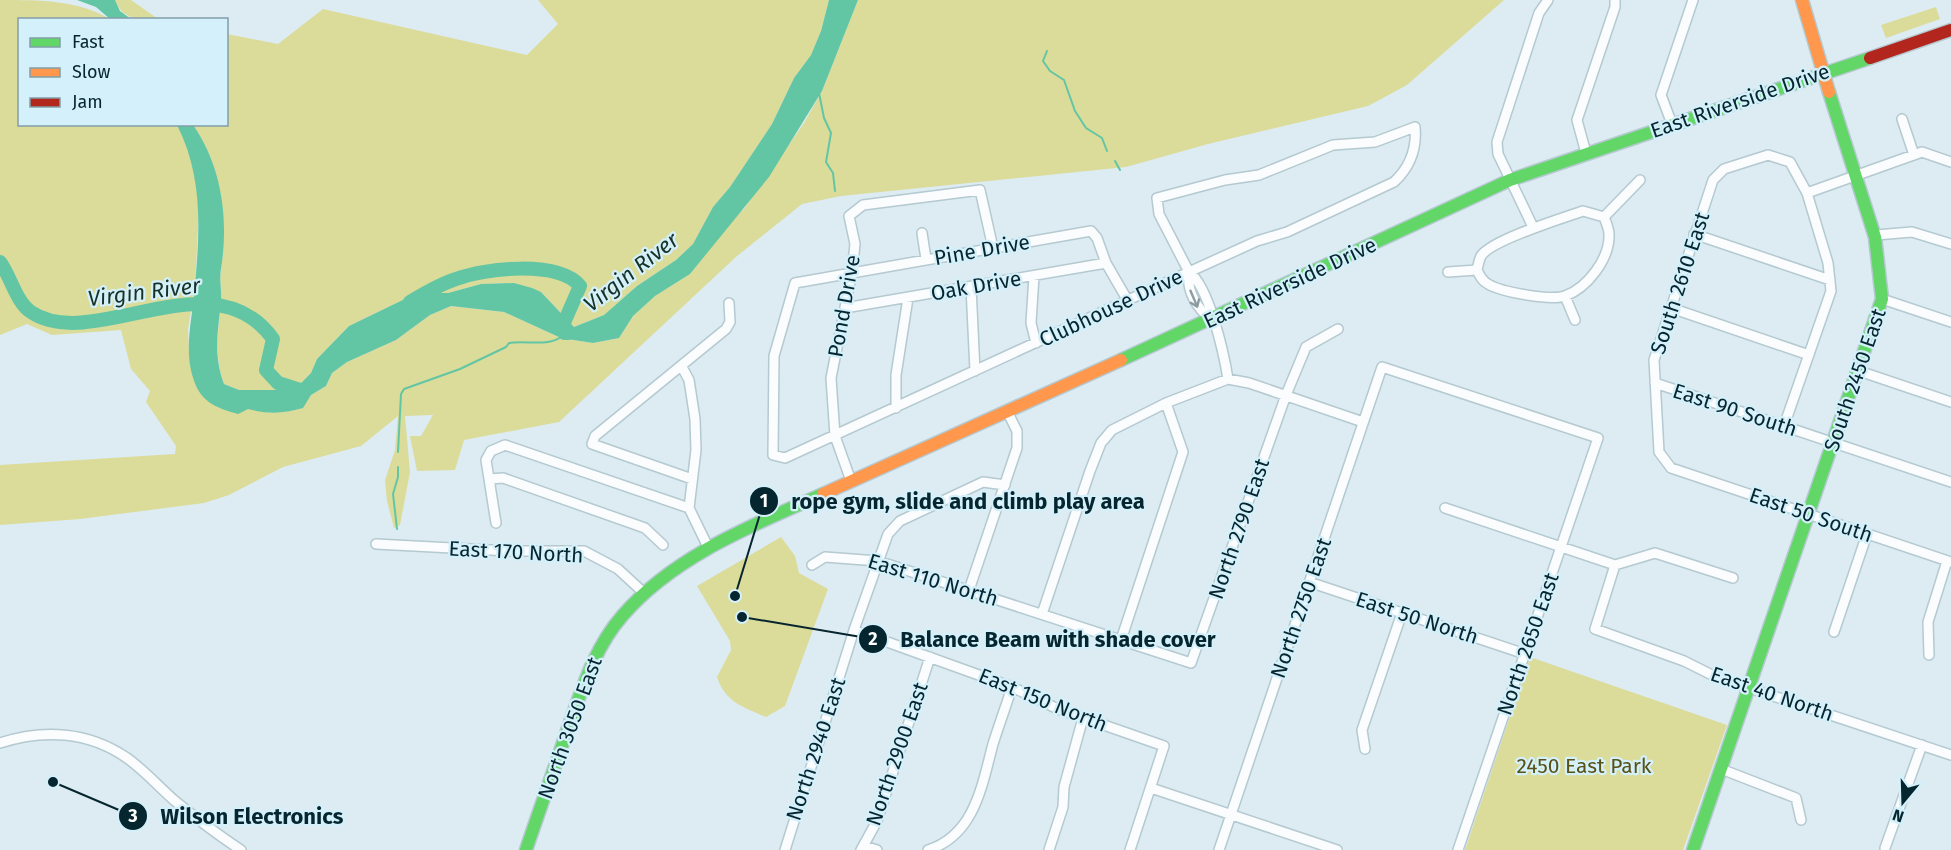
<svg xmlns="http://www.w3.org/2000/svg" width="1951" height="850" font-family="'Fira Sans',sans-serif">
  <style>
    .green { fill: #dbdb9a }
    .water { fill: #62c6a5 }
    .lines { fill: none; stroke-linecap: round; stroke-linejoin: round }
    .stream { stroke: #62c6a5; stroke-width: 2 }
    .river { stroke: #62c6a5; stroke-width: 14 }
    .street-casing { stroke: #b4c9d0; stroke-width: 12 }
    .fast-casing { stroke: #b4c9d0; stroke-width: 15 }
    .slow-casing { stroke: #b4c9d0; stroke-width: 15 }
    .jam-casing { stroke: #b4c9d0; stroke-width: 15 }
    .street { stroke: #fafcfd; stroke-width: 9 }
    .fast { stroke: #63d668; stroke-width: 12 }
    .slow { stroke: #ff974d; stroke-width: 12 }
    .jam { stroke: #b3261e; stroke-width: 12 }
    .oneway { stroke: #8c9ba0 }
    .labels { text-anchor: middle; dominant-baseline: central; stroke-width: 4.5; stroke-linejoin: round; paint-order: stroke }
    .street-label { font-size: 21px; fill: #05252f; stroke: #d4f0fb }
    .park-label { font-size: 21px; fill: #585215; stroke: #d4f0fb }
    .water-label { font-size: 22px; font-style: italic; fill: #173226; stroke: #d4f0fb }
    .leader { fill: none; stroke: #05252f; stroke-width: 2 }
    .callout-dot { fill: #05252f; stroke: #d4f0fb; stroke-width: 2 }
    .mark-label { font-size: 18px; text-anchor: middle; font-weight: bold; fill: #fff }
    .callout-label { font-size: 22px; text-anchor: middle; font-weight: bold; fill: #05252f; stroke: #d4f0fb; stroke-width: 4.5; stroke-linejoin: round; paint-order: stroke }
  </style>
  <rect width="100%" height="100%" fill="#ddecf2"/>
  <!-- green -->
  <path class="green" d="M0 0C40 0 78 0 110 19L20 20V124L177 125 190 148 197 180 199 207 195 287 188 329 189 352 197 388C235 404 261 420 302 408L311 395 326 386 332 373 347 362 396 340 430 315 451 306 504 312 561 338 593 343 619 338 633 316 655 296 690 274 734 218 744 209 804 123 822 91 858 0H1504L1407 85 1368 106 1208 144 1126 167 841 196 802 204 737 256 559 422 464 440 455 470 417 471 410 436H421L433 415 405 416 410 472 400 525 394 528 387 501 385 480 395 450 398 416 361 446 283 467 229 495 204 503 80 519 0 525V465L175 454 176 446 146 402 150 391 131 369 121 330 52 335 27 324 0 335Z
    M115 0H131L158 19C137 19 124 21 115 0Z
    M538 0H829L821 31 811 55 794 78 772 124 730 187 713 207 693 244 676 260 637 286 604 315 574 327 541 292 514 283 481 284 448 293 413 295 349 326 317 359 311 373 301 383 280 390H239L224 384C214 356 218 331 221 302 222 291 219 280 221 270 228 220 222 166 193 125L226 124 227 34 278 44 323 9 527 55 558 24Z
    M1936 7 1940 19 1886 38 1881 25Z
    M781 537 795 556 799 573 828 589 785 706 766 717C743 707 725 702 717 677L731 650 730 641 697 586Z
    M1530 657 1727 725 1683 850H1465Z"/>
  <!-- water -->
  <path class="water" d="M77 0H115L120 11 131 19H110L96 7Z
    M829 0H858L822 91 769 177 690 274 655 296 633 316 619 338 593 343 561 338 504 312 451 306 430 315 396 340 347 362 332 373 326 386 311 395 303 408C282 414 268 414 248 409L238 414C221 409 206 405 197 388 181 354 193 319 195 285 200 229 203 176 177 125H193C222 166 229 220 221 269 219 280 222 291 221 302 218 331 213 355 224 384L239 390H280L301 383 311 373 317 359 349 326 413 295 423 293H448L481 284 514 283 532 288 541 292 574 327 604 315 637 286 676 260 693 244 713 207 730 187 772 124 794 78 811 55 821 31Z"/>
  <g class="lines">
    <!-- stream -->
    <path class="stream" d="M1047 51 1043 61 1050 71 1064 80 1075 111 1086 128 1102 138 1107 151
      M819 93 824 118 831 133 826 162 833 173 835 191
      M1115 161 1120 170
      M398 452 401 394 404 389 460 369 506 347 509 343C526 340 547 347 561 337
      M397 529 393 494 398 477V467"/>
    <!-- river -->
    <path class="river" d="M0 262C11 277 16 302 31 312 93 354 213 255 273 339L266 370 278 383 303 391
      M410 302C425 293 440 284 456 279 485 268 558 260 580 286L563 325 565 333H568"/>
    <!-- street casing -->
    <g class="street-casing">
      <path id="street" d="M1902 119 1914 155
        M1672 124 1661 95 1693 0
        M1586 153 1577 120 1615 7V0
        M1807 193 1922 152 1951 162
        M1583 211 1604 217C1606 222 1609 229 1609 234 1610 259 1587 288 1565 296 1551 301 1501 292 1488 284 1482 281 1480 276 1477 270 1478 266 1479 260 1481 256 1491 240 1563 218 1583 211Z
        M1604 217 1640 180
        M1533 227 1498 154 1497 142 1539 13 1548 0
        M922 233 926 259
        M1694 234 1830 280
        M1876 235 1912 232 1951 244
        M1189 272C1186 291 1197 309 1212 320
        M1448 272 1477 270
        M1034 276 1031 323 1036 343
        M971 287 975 371
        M1565 296 1575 320
        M1882 299 1951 322
        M1128 301 1106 263 1097 238 1091 231 795 283 774 356 773 455 785 458 1189 272 1257 241 1287 232 1394 182C1409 168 1417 149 1415 127L1375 142 1333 145 1259 175 1225 180 1157 198 1159 214 1189 272C1209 286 1224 354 1228 379
        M845 308 1106 263
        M1671 308 1809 355
        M682 367 689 380 695 419 696 450 689 508 709 549
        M1859 371 1951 402
        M1655 383 1951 482
        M896 408V375L908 298
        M1784 426 1831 291 1828 263 1807 193 1790 162 1768 155 1724 169 1713 180 1654 360 1659 452 1671 468 1951 562
        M490 479 503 478 645 528 663 545
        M692 479 592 444 595 436 726 329 730 322 729 303
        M851 481 835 436 831 378 852 272 855 244 849 216 863 205 980 190 993 248
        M1445 508 1615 565 1655 553 1733 578
        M496 523 486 460 491 451 505 445 689 508
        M376 544 509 551H584L618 569 644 593
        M812 565 825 557 878 561 1191 663 1286 395 1306 347 1338 329
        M1615 565 1595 629 1684 661 1716 677 1951 755
        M1309 582 1525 654
        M969 590 1017 448V431L1007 411
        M1042 614 1090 471 1101 443 1112 430 1166 403 1228 379 1249 383 1363 422
        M854 630 1012 687 1058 709 1164 746 1130 850
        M1834 632 1867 534
        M1121 640 1183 452 1166 403
        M1929 655 1928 622 1947 561
        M0 743C43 729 88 731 127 758 144 770 159 787 175 801 196 818 218 835 241 850
        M1365 749 1362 730 1402 613
        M1721 769 1796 798 1801 820
        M1151 788 1337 850
        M864 846 877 850
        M1885 848 1922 745
        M785 850 854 630 888 534 900 521 983 482 1005 485
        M861 850 877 821 930 657
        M928 850C975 835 982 785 993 744 999 725 1006 706 1012 687
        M1049 850 1063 807 1064 787 1083 718
        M1219 850 1382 367 1598 438 1458 850"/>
    </g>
    <!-- fast casing -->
    <g class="fast-casing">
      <path id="fast" d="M1121 360 1510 180 1870 58
        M526 850C539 811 553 773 566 734 581 693 593 649 623 615 674 556 753 525 823 494
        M1693 850 1882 299 1875 237 1829 92"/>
    </g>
    <!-- slow casing -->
    <g class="slow-casing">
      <path id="slow" d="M1802 0 1829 92
        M823 494 1121 360"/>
    </g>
    <!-- jam casing -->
    <g class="jam-casing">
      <path id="jam" d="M1870 58 1951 30"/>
    </g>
    <!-- street -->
    <use href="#street" class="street"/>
    <!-- fast -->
    <use href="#fast" class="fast"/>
    <!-- slow -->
    <use href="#slow" class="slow"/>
    <!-- jam -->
    <use href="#jam" class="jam"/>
  </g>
  <!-- one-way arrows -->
  <defs><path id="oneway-shaft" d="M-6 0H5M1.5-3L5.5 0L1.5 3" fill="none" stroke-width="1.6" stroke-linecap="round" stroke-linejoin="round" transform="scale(1.5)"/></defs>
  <use class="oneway" href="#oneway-shaft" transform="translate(1194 299) rotate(67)"/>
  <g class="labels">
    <!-- street labels -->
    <g class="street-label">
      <text transform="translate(1740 101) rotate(-19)">East Riverside Drive</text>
      <text transform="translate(982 250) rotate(-10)">Pine Drive</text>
      <text transform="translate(1290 283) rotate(-25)">East Riverside Drive</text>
      <text transform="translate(1680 283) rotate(-72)">South 2610 East</text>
      <text transform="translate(976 286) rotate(-10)">Oak Drive</text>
      <text transform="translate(844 306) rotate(-80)">Pond Drive</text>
      <text transform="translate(1111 308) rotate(-25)">Clubhouse Drive</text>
      <text transform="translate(1855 380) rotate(-71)">South 2450 East</text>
      <text transform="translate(1735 410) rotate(18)">East 90 South</text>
      <text transform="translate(1811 515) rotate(19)">East 50 South</text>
      <text transform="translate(1239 529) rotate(-71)">North 2790 East</text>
      <text transform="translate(516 552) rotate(3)">East 170 North</text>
      <text transform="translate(933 580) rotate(17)">East 110 North</text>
      <text transform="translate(1301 608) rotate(-71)">North 2750 East</text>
      <text transform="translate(1417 618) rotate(18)">East 50 North</text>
      <text transform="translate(1528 644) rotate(-71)">North 2650 East</text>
      <text transform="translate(1772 694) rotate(19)">East 40 North</text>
      <text transform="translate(1043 700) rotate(22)">East 150 North</text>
      <text transform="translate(570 728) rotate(-70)">North 3050 East</text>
      <text transform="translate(816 749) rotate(-72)">North 2940 East</text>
      <text transform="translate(897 754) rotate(-71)">North 2900 East</text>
    </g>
    <!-- park labels -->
    <g class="park-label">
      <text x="1584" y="766">2450 East Park</text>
    </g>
    <!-- water labels -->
    <g class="water-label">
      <text transform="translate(631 272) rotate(-38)">Virgin River</text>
      <text transform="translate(144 292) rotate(-7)">Virgin River</text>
    </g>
  </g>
  <!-- callouts -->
  <path class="leader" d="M735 596L764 501M742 617L873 639M53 782L133 816"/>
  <g class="callout-dot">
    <circle cx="735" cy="596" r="6"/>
    <circle cx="742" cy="617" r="6"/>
    <circle cx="53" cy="782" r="6"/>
    <circle cx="764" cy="501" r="15"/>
    <circle cx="873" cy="639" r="15"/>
    <circle cx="133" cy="816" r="15"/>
  </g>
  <g class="mark-label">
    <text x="764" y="507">1</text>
    <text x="873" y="645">2</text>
    <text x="133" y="822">3</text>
  </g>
  <g class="callout-label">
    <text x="968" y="509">rope gym, slide and climb play area</text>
    <text x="1058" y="647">Balance Beam with shade cover</text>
    <text x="252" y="824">Wilson Electronics</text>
  </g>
  <!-- legend -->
  <rect x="18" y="18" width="210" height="108" fill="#d4f0fb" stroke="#819fa9" stroke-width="1.5"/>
  <rect x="30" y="38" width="30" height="9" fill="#63d668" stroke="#819fa9" stroke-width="1.5"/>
  <text x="72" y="48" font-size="18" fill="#05252f">Fast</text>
  <rect x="30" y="68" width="30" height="9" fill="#ff974d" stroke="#819fa9" stroke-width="1.5"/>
  <text x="72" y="78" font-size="18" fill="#05252f">Slow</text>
  <rect x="30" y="98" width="30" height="9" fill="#b3261e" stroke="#819fa9" stroke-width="1.5"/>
  <text x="72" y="108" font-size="18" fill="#05252f">Jam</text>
  <!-- north arrow -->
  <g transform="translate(1903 802) rotate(199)" stroke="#d4f0fb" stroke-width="4.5" paint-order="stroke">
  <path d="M0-4.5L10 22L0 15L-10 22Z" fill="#05252f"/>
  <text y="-9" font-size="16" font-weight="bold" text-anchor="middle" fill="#05252f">N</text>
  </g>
</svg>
